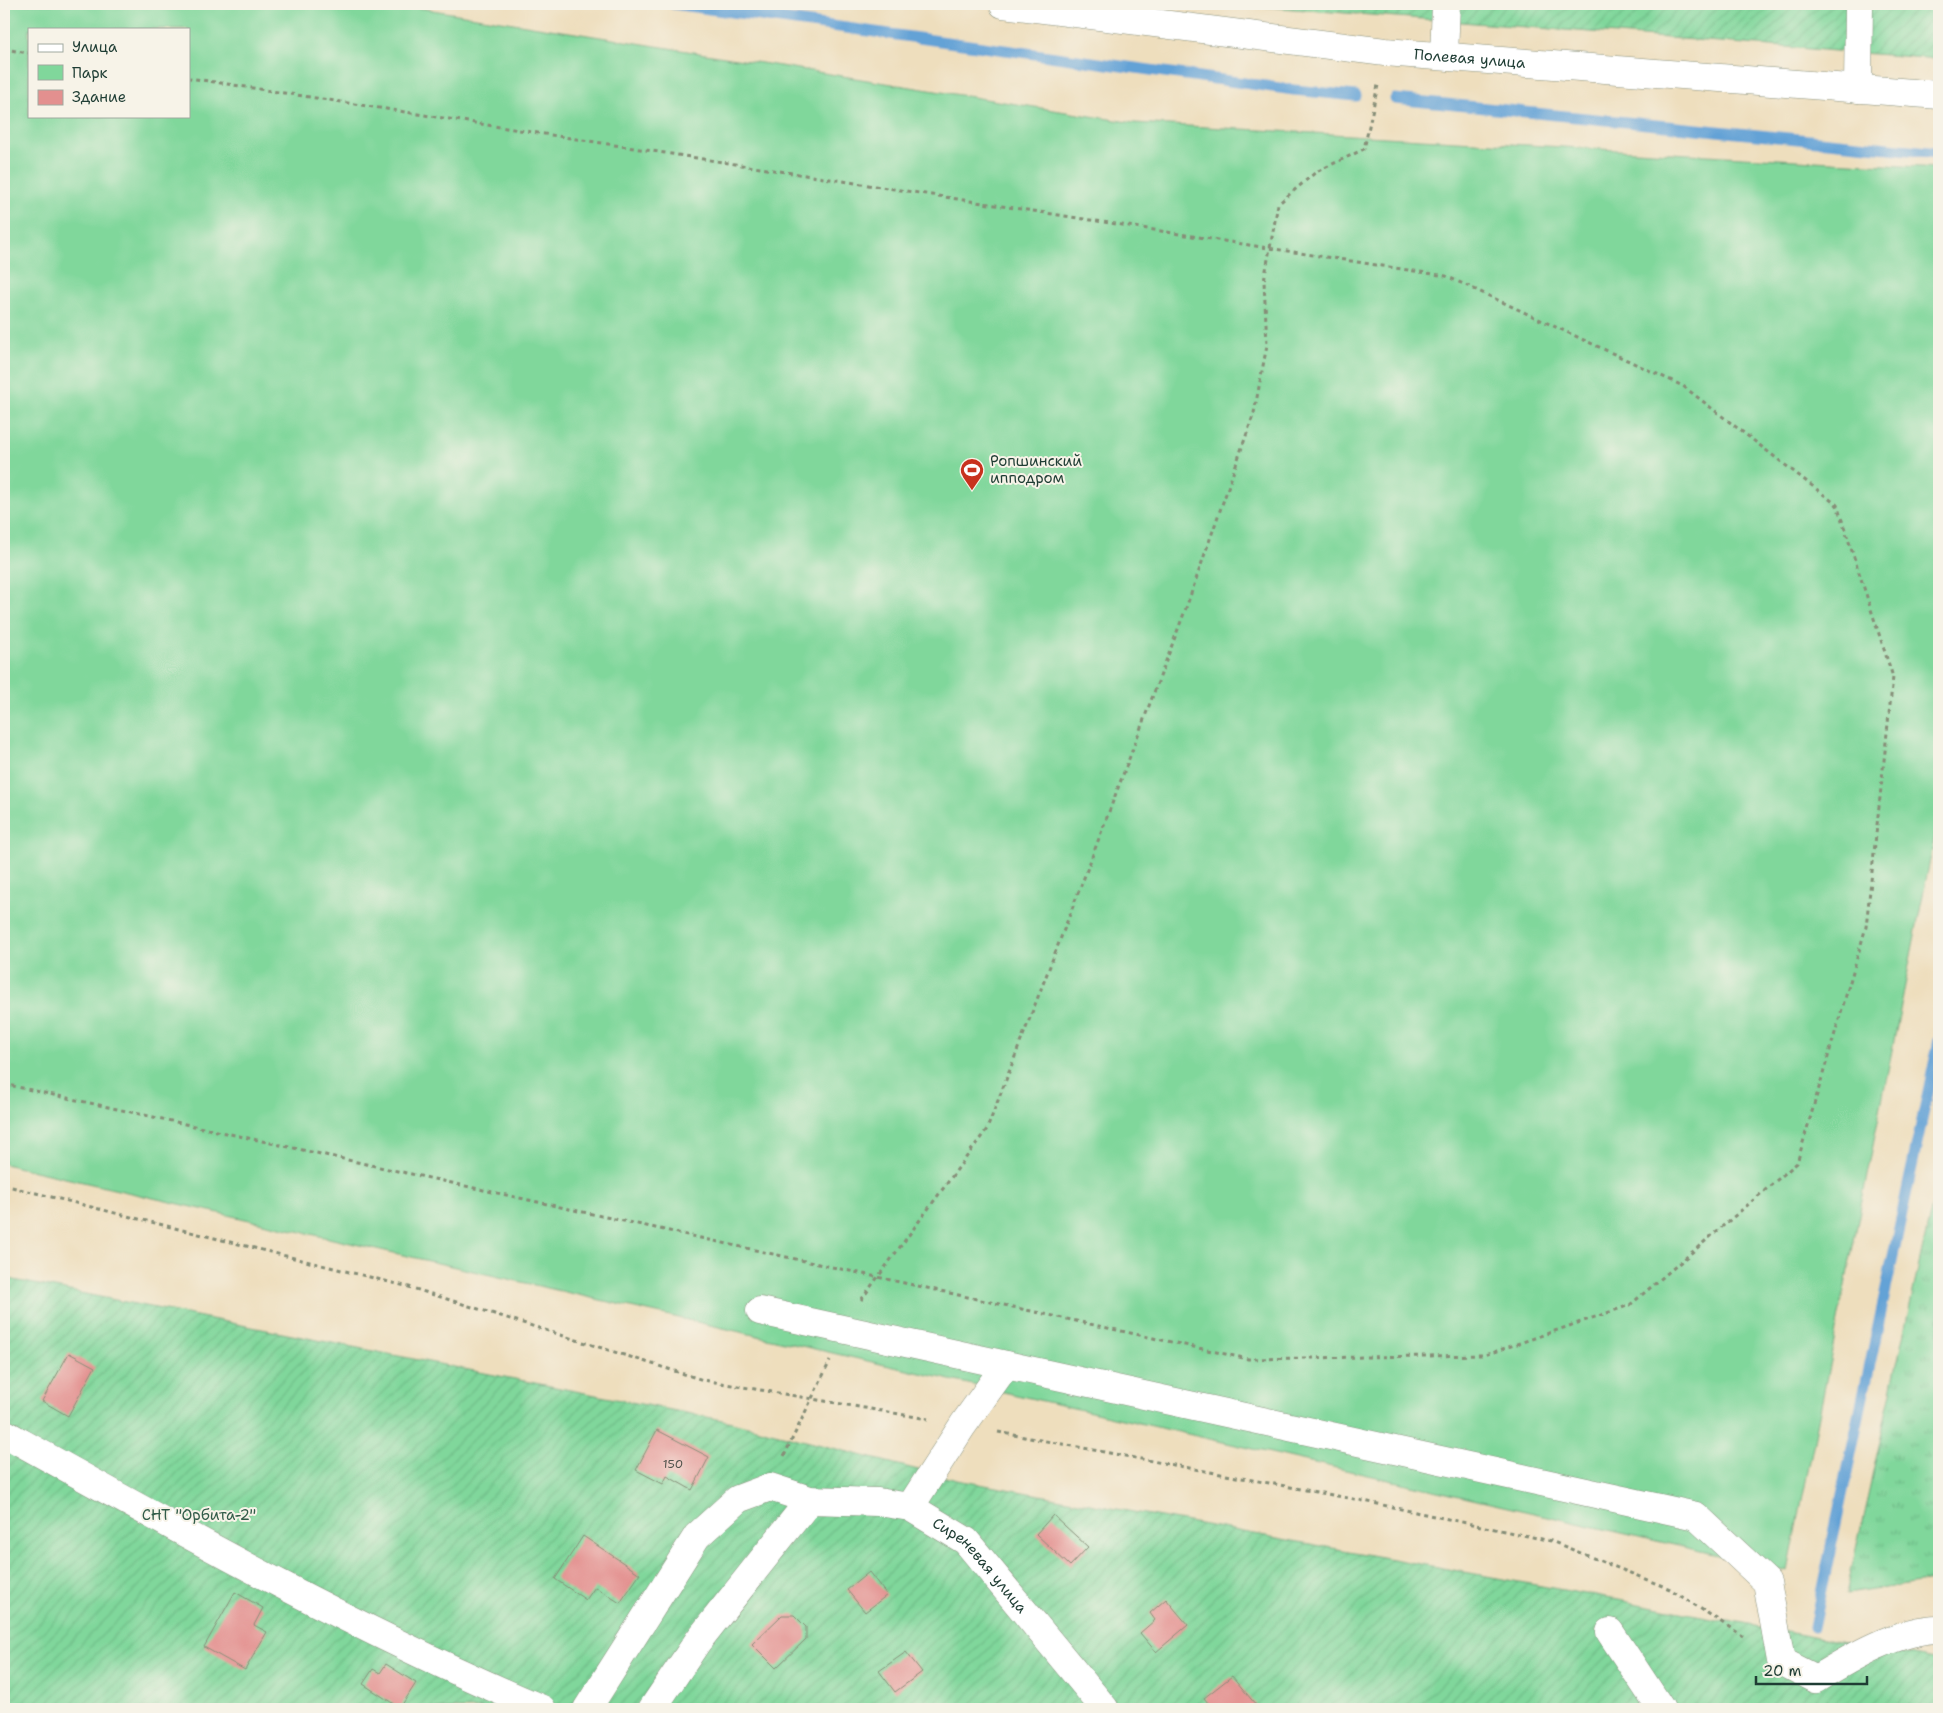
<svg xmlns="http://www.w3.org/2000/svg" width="1943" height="1713" font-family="'Shantell Sans',sans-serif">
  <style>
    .grass { fill: url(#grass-tufts); stroke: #508a68 }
    .park { fill: #80d79b; stroke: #508a68; fill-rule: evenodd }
    .garden { fill: url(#garden-furrows); stroke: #508a68 }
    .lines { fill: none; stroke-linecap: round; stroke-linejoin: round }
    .stream { stroke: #64a2d6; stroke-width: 11 }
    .building { fill: #e3908f }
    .minor-casing { stroke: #868e78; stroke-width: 29 }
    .path { stroke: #868e78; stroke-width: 3; stroke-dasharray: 4 4; stroke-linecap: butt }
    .minor { stroke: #fff; stroke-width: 28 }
    .labels { text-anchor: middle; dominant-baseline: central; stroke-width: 4; stroke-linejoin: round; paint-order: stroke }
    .number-label { font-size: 12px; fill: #50524b }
    .street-label { font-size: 15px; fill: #1f3d34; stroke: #f7f3e8 }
    .poi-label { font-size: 15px; fill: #1f3d34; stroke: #f7f3e8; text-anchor: start }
    .park-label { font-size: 15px; fill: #325c49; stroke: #f7f3e8 }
  </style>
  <defs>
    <pattern id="grass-tufts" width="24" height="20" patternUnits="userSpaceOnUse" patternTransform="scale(1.25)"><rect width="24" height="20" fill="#80d79b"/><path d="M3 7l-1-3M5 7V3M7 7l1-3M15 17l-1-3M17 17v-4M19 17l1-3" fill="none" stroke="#6eb986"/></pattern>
    <pattern id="garden-furrows" width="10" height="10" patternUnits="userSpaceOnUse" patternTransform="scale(1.25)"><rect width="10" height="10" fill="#80d79b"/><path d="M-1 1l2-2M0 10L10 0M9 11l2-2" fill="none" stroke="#6eb986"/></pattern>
  </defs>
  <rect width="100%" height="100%" fill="#f7f3e8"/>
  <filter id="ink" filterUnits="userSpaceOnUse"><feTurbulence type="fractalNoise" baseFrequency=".02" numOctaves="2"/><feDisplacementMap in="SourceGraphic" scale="10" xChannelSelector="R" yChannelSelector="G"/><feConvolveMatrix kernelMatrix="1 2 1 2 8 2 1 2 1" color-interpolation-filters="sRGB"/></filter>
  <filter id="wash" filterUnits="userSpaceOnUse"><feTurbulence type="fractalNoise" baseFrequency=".0096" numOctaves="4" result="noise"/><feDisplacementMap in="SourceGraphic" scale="20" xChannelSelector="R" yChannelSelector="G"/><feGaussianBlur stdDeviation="1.12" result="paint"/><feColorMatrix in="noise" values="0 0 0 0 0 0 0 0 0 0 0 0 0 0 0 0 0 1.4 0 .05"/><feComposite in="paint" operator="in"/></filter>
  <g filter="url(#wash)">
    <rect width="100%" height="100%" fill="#eedebd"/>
    <!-- grass -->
    <path class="grass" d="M1939 1174V1580L1846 1594Z"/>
    <!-- park -->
    <path class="park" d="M4 4H395L1134 123 1939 168V815L1788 1571 4 1164ZM29 29H189V116H29Z"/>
    <!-- garden -->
    <path class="garden" d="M1229 4H1939V59Z
      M4 1278 732 1422 957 1480 1591 1595 1939 1661V1709H4Z"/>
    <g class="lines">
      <!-- stream -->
      <path class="stream" d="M673 4 1294 90 1356 96
        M1395 99 1939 153
        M1814 1627 1939 1040"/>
    </g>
    <g id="blocks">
      <!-- building -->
      <path class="building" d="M69 1353 95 1367 68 1416 42 1401Z
        M657 1430 709 1457 692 1490 667 1476 663 1484 636 1470Z
        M1053 1515 1088 1547 1070 1566 1036 1534Z
        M583 1536 640 1574 620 1603 595 1587 586 1600 555 1579Z
        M869 1572 887 1595 865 1612 847 1590Z
        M235 1592 263 1608 254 1625 267 1632 245 1670 204 1647Z
        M1166 1599 1188 1625 1156 1652 1140 1633 1155 1620 1150 1613Z
        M782 1615H794L806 1627V1639L776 1668 752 1644Z
        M906 1652 922 1672 895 1692 879 1671Z
        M386 1664 416 1683 400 1708 363 1684 373 1669 380 1673Z
        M1232 1676 1256 1705 1251 1709H1213L1204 1698Z"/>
    </g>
  </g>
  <g filter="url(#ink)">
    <use href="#blocks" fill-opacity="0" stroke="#868e78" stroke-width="1"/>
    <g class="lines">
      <!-- minor casing -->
      <g class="minor-casing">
        <g id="minor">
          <path id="s1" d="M1003 4 1385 52 1939 95"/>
          <path d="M1444 56 1446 4"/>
          <path d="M1858 89 1859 4"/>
          <path d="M760 1311 1696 1516 1767 1582 1781 1661 1816 1679C1850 1658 1899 1629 1939 1629"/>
          <path d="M4 1433C180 1531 356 1630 542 1709"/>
          <path d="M910 1507 963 1425 1006 1365"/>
          <path d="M1610 1632 1661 1709"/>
          <path id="s2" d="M587 1709 697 1536 738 1499 770 1487 810 1500 878 1502 910 1507 966 1541 1105 1709"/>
          <path d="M652 1709 698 1641 810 1500"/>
        </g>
      </g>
      <!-- path -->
      <path class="path" d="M4 49 29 53
        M4 1084 1248 1359 1485 1355 1630 1305 1797 1163 1866 927 1893 677 1837 505 1683 386 1446 276 189 78
        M4 1185 409 1287 703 1380 928 1419
        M861 1300 987 1129 1087 870 1186 608 1254 413 1267 345 1264 281 1278 204 1316 172 1364 149 1378 85
        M998 1432 1359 1500 1551 1541 1670 1589 1743 1636
        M784 1456 830 1361"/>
      <!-- minor -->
      <use href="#minor" class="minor"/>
    </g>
  </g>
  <!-- icons -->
  <defs>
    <g id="stadium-pin" transform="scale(1.25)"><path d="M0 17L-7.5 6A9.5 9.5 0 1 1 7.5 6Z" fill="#c8321e" stroke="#f7f3e8"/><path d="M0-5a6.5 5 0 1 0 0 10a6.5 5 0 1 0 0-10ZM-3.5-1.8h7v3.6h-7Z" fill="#fff"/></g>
  </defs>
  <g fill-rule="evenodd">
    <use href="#stadium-pin" x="972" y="470"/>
  </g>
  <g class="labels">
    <!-- number labels -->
    <g class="number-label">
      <text x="673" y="1464">150</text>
    </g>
    <!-- street labels -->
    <g class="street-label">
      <text stroke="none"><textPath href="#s1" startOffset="470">Полевая улица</textPath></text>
      <text stroke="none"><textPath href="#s2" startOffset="529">Сиреневая улица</textPath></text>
    </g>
    <!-- poi labels -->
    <g class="poi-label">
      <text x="990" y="461">Ропшинский<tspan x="990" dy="17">ипподром</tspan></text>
    </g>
    <!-- park labels -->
    <g class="park-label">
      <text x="199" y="1515">СНТ "Орбита-2"</text>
    </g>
  </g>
  <!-- margin -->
  <rect width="1943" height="1713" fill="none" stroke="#f7f3e8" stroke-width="20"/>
  <!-- legend -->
  <rect x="28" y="28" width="162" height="90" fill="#f7f3e8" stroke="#a1aaa0"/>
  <rect x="38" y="44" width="25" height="8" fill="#ffffff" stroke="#a1aaa0"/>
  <text x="72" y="52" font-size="15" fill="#1f3d34">Улица</text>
  <rect x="38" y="65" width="25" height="15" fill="#80d79b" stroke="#a1aaa0"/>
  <text x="72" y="78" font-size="15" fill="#1f3d34">Парк</text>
  <rect x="38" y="90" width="25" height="15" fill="#e3908f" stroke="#a1aaa0"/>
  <text x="72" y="102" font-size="15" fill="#1f3d34">Здание</text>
  <!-- scale -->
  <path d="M1756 1676v8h111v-8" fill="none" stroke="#1f3d34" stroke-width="2.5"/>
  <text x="1763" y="1676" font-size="15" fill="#1f3d34" stroke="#f7f3e8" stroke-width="4" paint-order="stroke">20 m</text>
</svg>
